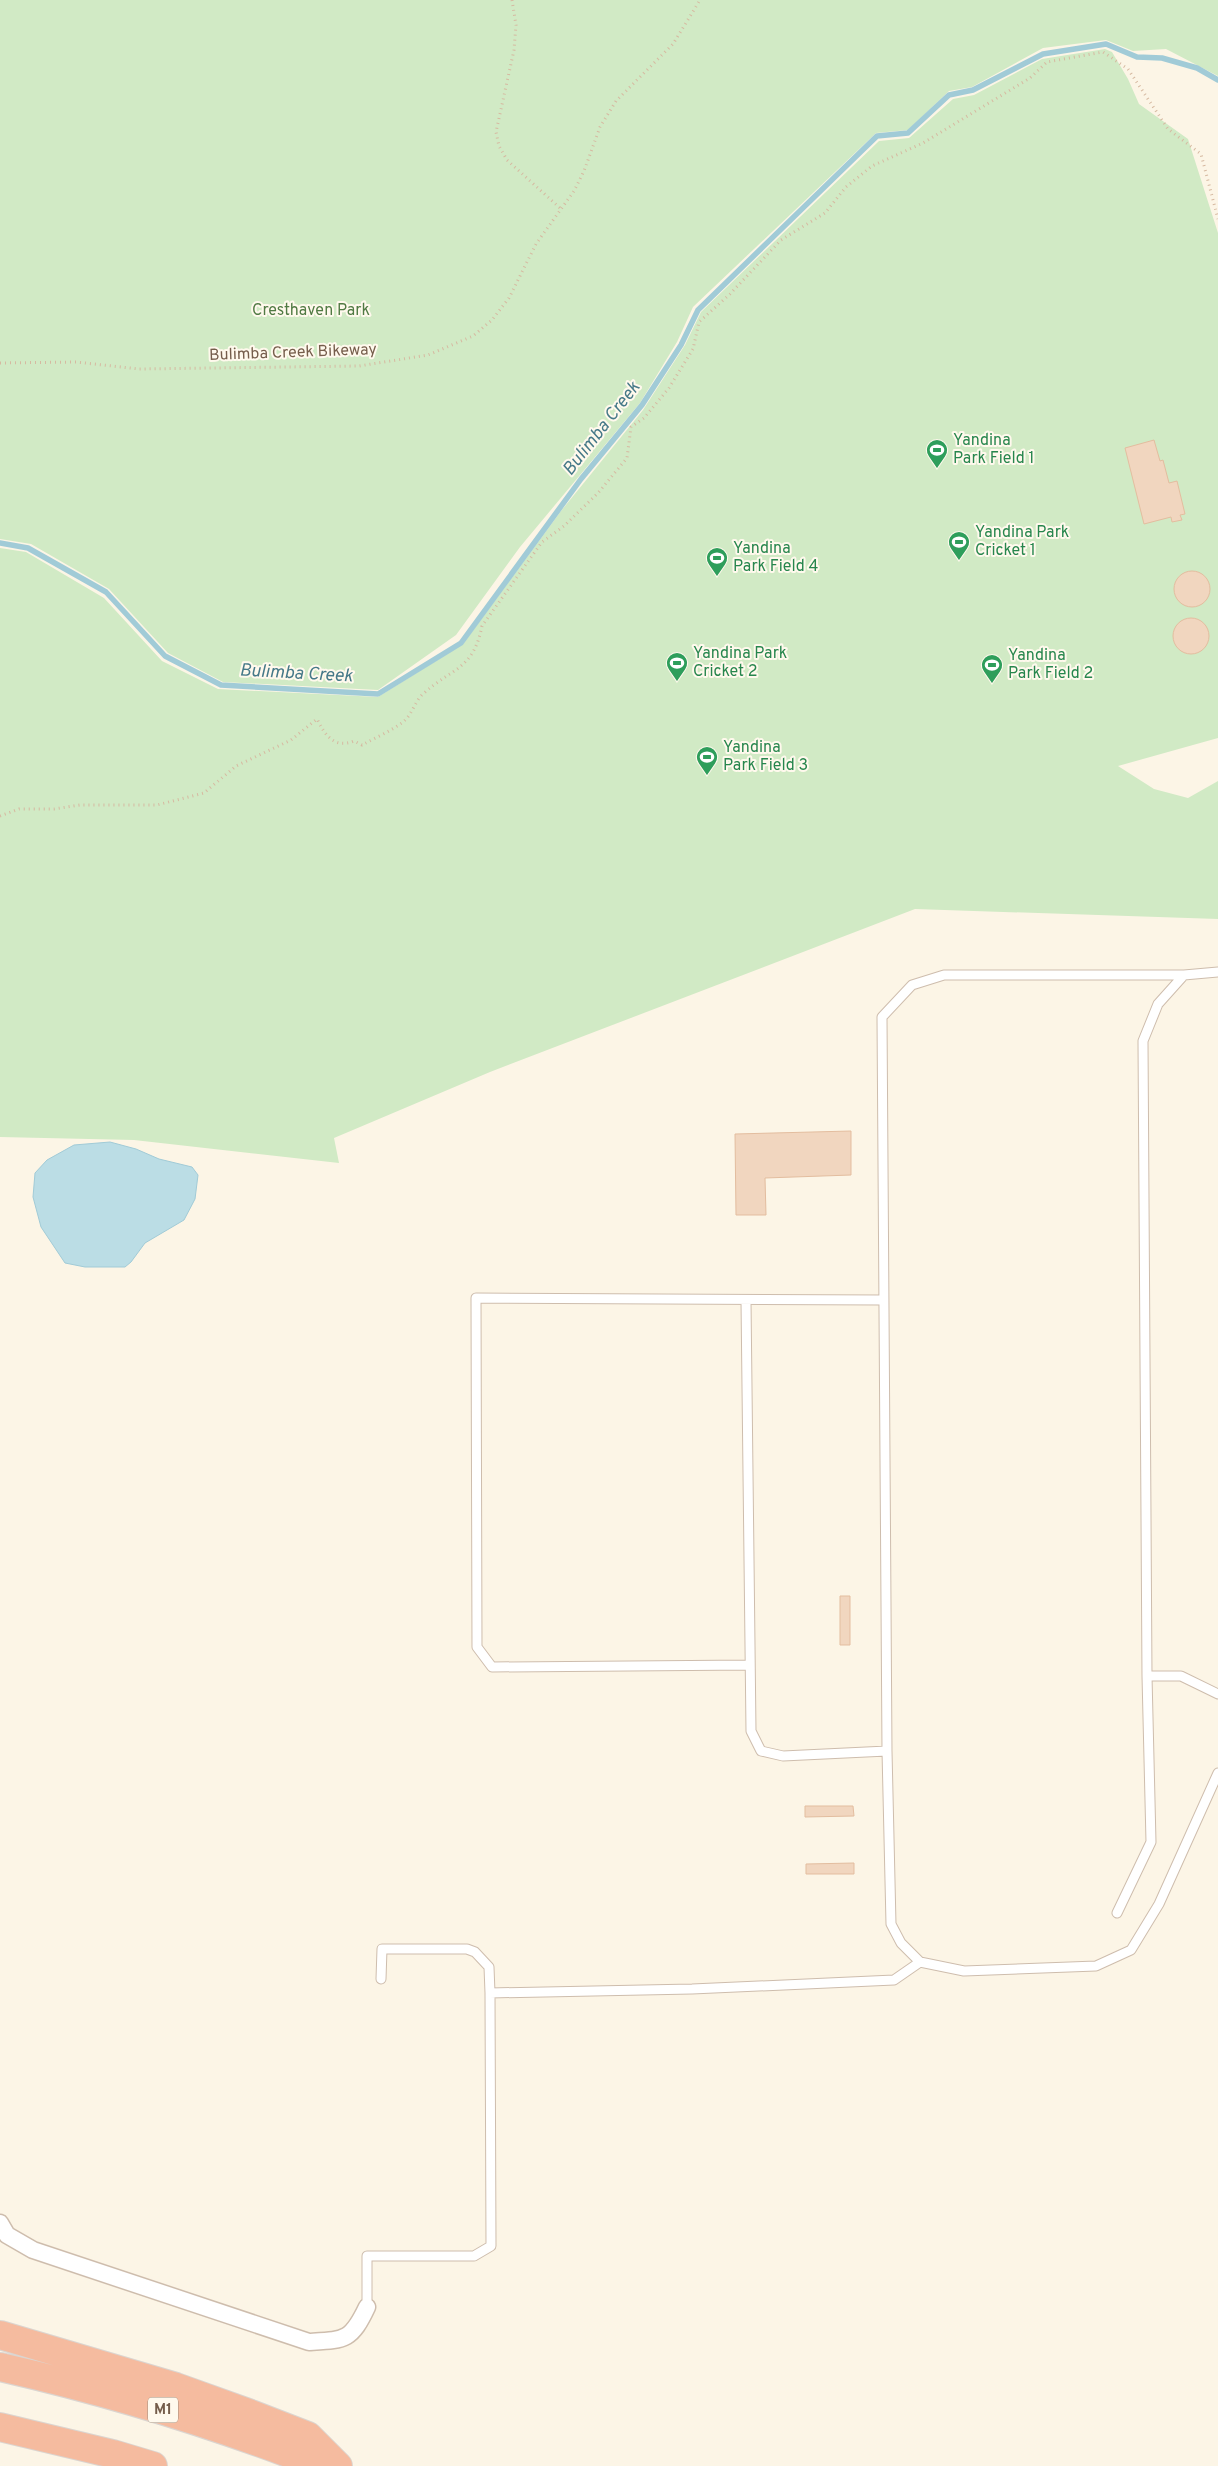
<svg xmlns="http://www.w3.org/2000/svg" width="1218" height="2466" font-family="Overpass,sans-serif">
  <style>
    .green { fill: #d1eac5 }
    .water { fill: #bbdde5; stroke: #a1cbd7 }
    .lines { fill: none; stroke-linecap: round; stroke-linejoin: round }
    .stream { stroke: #a1cbd7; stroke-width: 5.5 }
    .building { fill: #f1d6bf; stroke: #e3bd9f }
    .lane-casing { stroke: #cebdad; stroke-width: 11 }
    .street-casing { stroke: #cebdad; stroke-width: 19 }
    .highway-casing { stroke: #dbd5d0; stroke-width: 30 }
    .path { stroke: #d6b9a1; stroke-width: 3; stroke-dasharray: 1 4; stroke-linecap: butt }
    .lane { stroke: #fff; stroke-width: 9 }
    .street { stroke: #fff; stroke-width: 16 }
    .highway { stroke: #f5bb9f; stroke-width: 28 }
    .labels { text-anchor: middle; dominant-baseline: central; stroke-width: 4; stroke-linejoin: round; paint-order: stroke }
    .shield { fill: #fff9ed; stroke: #9e8c7c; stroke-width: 1 }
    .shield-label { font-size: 15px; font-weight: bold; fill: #755d4b }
    .park-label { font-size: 16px; fill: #507a43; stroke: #fff9ed }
    .street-label { font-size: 16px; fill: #755d4b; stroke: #fff9ed }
    .leisure-label { font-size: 16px; fill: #27864d; stroke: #fff9ed; text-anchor: start }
    .water-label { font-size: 18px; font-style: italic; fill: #467988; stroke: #fff9ed }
  </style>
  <rect width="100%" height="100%" fill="#fcf5e6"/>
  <!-- green -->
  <path class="green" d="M0 0H1218V76L1166 49 1133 51 1106 40 1043 48 972 87 949 91 908 130 876 133 693 307 677 342 640 403 520 547 456 635 378 690 223 682 168 653 109 589 31 544 0 539Z
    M1105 49 1112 52 1128 79 1139 104 1188 139 1218 233V738L1118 766 1154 789 1188 798 1218 781V919L915 909 490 1072 334 1138 339 1163 134 1140 0 1137V548L26 552 104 598 162 661 218 689 378 697 463 644 561 511 643 410 685 345 701 312 879 141 909 138 953 99 974 95 1042 59Z"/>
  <!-- water -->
  <path class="water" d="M110 1142 136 1149 159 1159 192 1167 198 1175 195 1199 184 1220 145 1243 131 1262 125 1267H85L65 1263 41 1227 33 1197 35 1173 47 1160 74 1145Z"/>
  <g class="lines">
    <!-- stream -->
    <path class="stream" d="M0 543 28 548 106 592 165 656 221 685 378 694 461 643 581 479 642 405 681 345 698 310 877 136 908 133 949 95 973 90 1043 54 1106 44 1137 57 1162 58 1197 68 1218 80"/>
  </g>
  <!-- building -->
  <path class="building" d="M1154 440 1160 461 1163 460 1169 483 1177 481 1185 514 1180 515 1182 520 1172 522 1171 517 1144 524 1125 448Z
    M1174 589a18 18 0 1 1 36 0a18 18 0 1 1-36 0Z
    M1173 636a18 18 0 1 1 36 0a18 18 0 1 1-36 0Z
    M851 1131V1175L765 1178 766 1215H736L735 1134Z
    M840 1596H850V1645H840Z
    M805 1806H853L854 1816 805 1817Z
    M854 1863V1874H806V1864Z"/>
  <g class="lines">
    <!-- lane casing -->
    <g class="lane-casing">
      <path id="lane" d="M1218 972 1184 975H944L912 985 882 1017 887 1751 891 1924 901 1943 920 1962 964 1971 1096 1966 1131 1950 1159 1904 1218 1773
        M1184 975 1158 1004 1143 1041 1147 1676H1181L1218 1694
        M746 1301 751 1731 761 1751 783 1756 887 1751
        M750 1665 492 1667 477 1647 476 1298 883 1300
        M1117 1913 1151 1842 1147 1676
        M381 1979 382 1949H467L475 1952 489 1967 490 1993
        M367 2307V2256H474L491 2246 490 1993 692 1989 894 1980 920 1962"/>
    </g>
    <!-- street casing -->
    <g class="street-casing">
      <path id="street" d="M0 2223 7 2235 33 2250 309 2342C345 2340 351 2341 367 2307"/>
    </g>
    <!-- highway casing -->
    <g class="highway-casing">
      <path id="highway" d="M0 2335 176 2387 251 2414 308 2436 338 2466
        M0 2367C110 2392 217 2425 322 2466
        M0 2427 113 2454 153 2466"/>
    </g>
    <!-- path -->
    <path class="path" d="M512 0 516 25 514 50 496 132 499 146 507 160 560 208
      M0 363 76 362 139 369 359 366 428 355 473 336 492 320 509 298 536 244 574 191 584 171 600 127 616 101 673 44 700 0
      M0 816 19 809H54L80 805H157L204 793 236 766 291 740 317 719C325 735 334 749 354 741L362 745C375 738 391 731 403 722 412 715 415 701 423 694 451 668 473 671 482 626L542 542 564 526 598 493 627 458 631 427 644 418 669 388 693 349 699 322 730 294 781 240 825 213 846 187 872 166 923 143 1030 78 1047 62 1103 52 1128 69 1168 129 1201 154 1218 219"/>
    <!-- lane -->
    <use href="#lane" class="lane"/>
    <!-- street -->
    <use href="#street" class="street"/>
    <!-- highway -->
    <use href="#highway" class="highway"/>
  </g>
  <!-- icons -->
  <defs>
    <g id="stadium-pin" transform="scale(1.125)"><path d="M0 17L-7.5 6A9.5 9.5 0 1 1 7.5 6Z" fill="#2e9e5b" stroke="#fff9ed"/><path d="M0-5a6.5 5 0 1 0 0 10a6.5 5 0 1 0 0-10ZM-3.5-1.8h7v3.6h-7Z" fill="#fff"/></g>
  </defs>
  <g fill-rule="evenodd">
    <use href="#stadium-pin" x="937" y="450"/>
    <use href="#stadium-pin" x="959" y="542"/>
    <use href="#stadium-pin" x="717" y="558"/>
    <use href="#stadium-pin" x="677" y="663"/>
    <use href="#stadium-pin" x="992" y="665"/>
    <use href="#stadium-pin" x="707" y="757"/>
  </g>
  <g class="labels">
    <!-- shield labels -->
    <rect class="shield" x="148" y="2397.5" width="30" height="25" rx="4"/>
    <g class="shield-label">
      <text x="163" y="2410">M1</text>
    </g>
    <!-- park labels -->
    <g class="park-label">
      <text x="311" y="311">Cresthaven Park</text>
    </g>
    <!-- street labels -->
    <g class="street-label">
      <text transform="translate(293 353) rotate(-2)">Bulimba Creek Bikeway</text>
    </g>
    <!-- leisure labels -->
    <g class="leisure-label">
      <text x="953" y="441">Yandina<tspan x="953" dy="18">Park Field 1</tspan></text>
      <text x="975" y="533">Yandina Park<tspan x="975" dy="18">Cricket 1</tspan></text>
      <text x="733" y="549">Yandina<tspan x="733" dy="18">Park Field 4</tspan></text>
      <text x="693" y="654">Yandina Park<tspan x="693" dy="18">Cricket 2</tspan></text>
      <text x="1008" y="656">Yandina<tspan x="1008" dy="18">Park Field 2</tspan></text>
      <text x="723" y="748">Yandina<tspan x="723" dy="18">Park Field 3</tspan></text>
    </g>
    <!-- water labels -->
    <g class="water-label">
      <text transform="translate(602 429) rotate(-52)">Bulimba Creek</text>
      <text transform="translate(296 674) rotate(3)">Bulimba Creek</text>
    </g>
  </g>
</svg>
